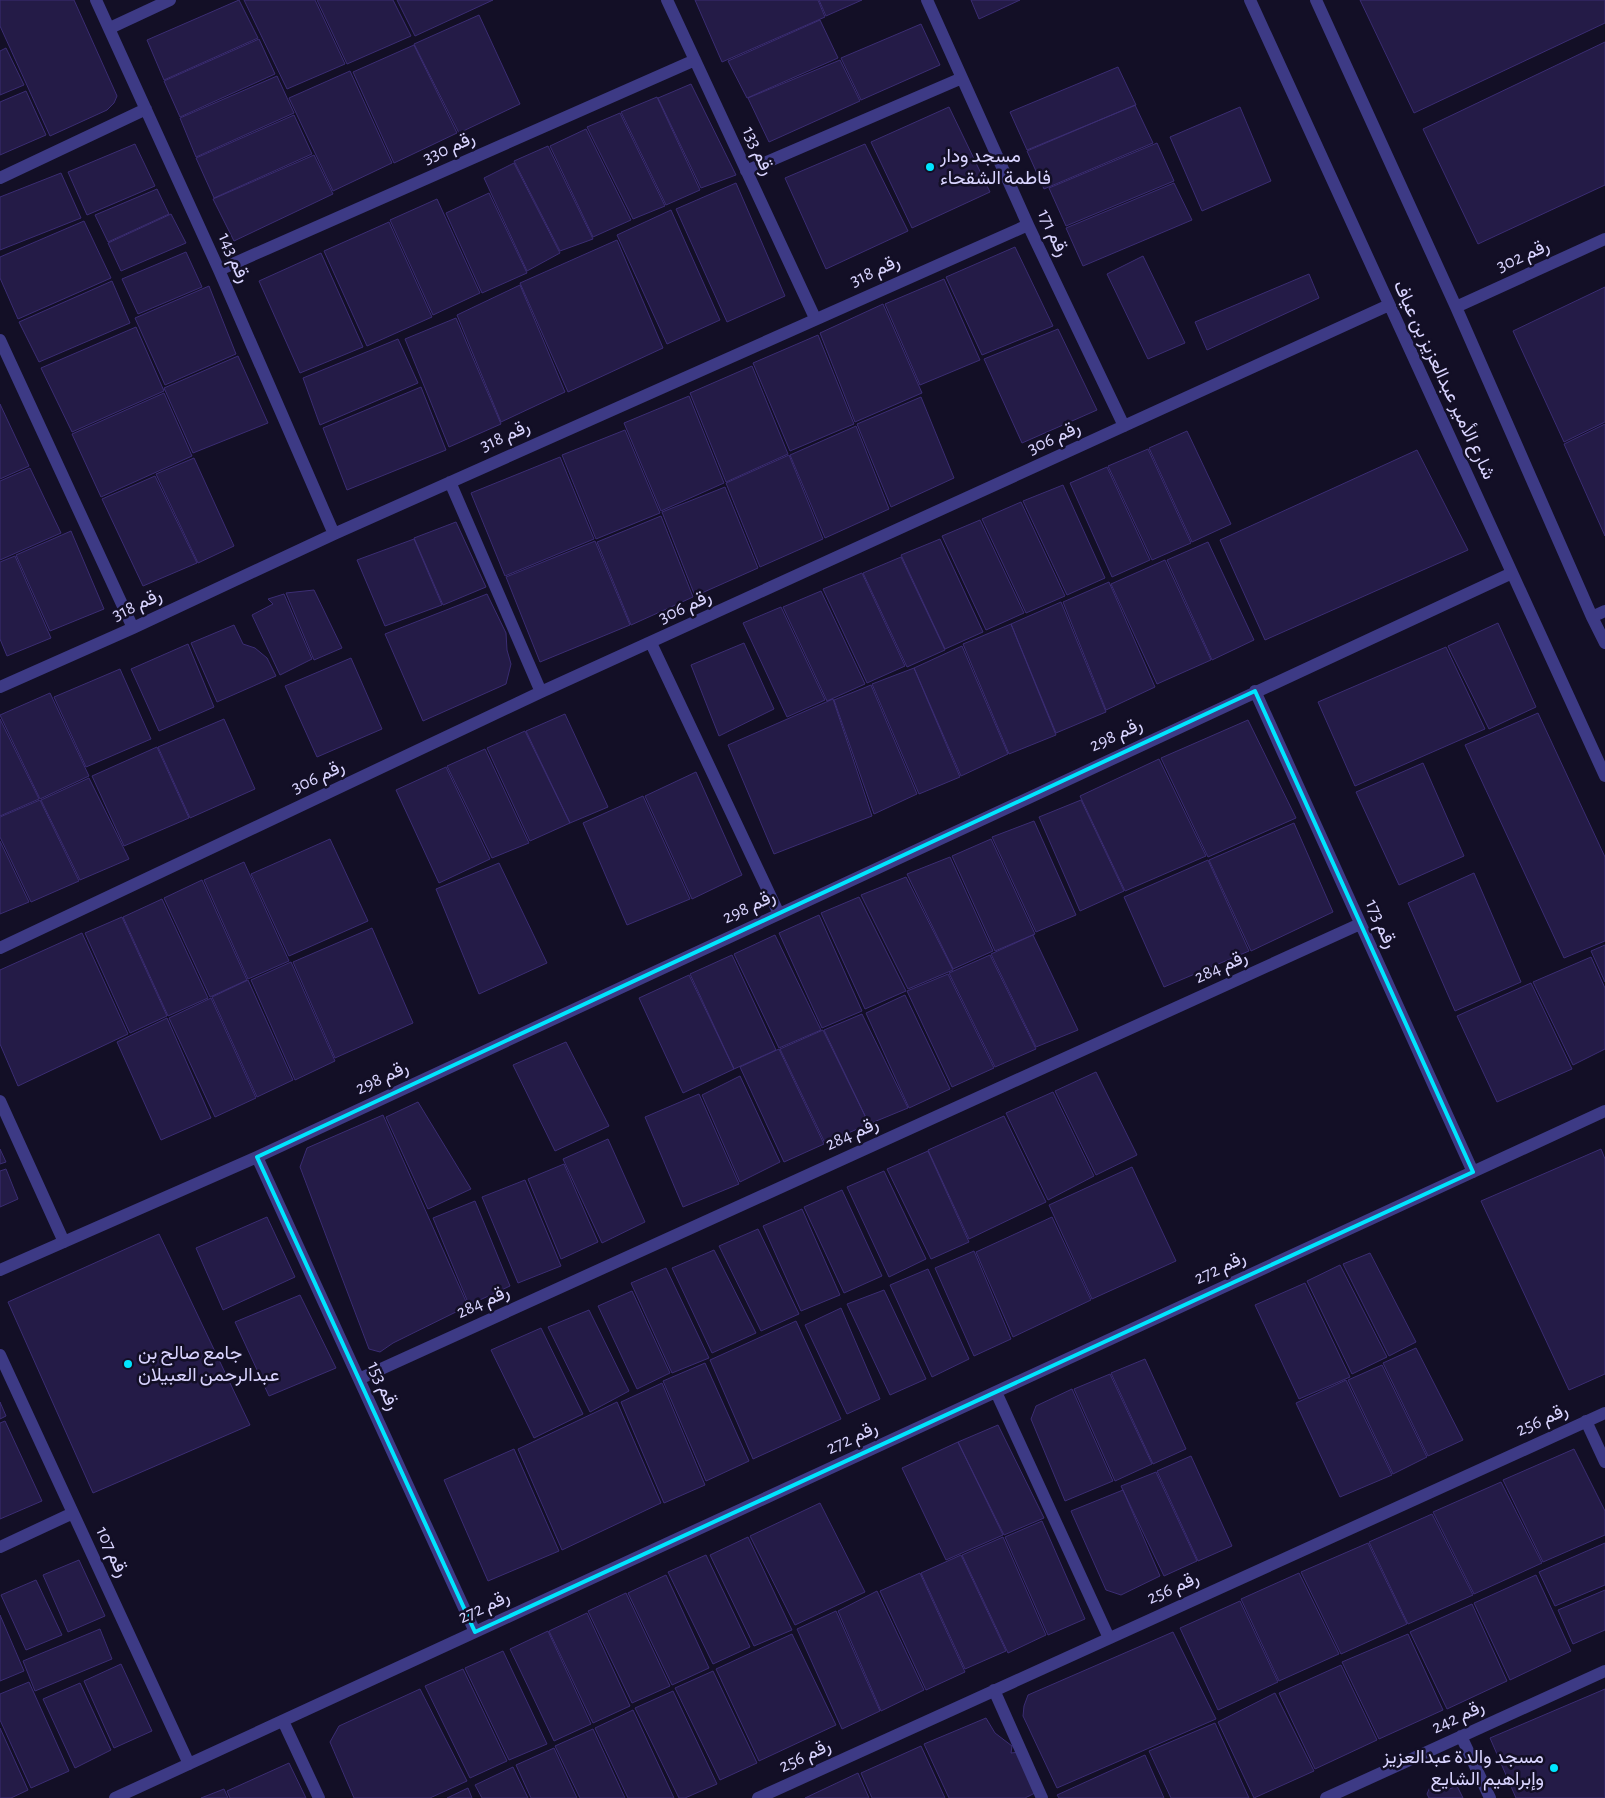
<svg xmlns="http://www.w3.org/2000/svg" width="1605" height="1798" font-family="'Alegreya Sans',Vazirmatn,sans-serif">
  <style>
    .building { fill: #241b47; stroke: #3b2d73 }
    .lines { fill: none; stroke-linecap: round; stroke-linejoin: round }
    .minor { stroke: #3d3a85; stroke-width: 12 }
    .marked { fill: none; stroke: #00e5ff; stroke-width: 4; stroke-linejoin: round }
    .poi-dot { fill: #00e5ff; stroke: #130f26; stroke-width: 2 }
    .labels { text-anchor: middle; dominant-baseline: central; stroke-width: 5; stroke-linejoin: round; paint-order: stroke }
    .street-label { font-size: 19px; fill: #d9d4ff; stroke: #130f26 }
    .poi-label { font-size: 19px; fill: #d9d4ff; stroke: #130f26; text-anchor: start }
  </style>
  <rect width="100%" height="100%" fill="#130f26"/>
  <!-- building -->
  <path class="building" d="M0 0H74L117 96 114 103 107 110 50 136 0 26Z
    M239 0 258 38 164 80 147 40Z
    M244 0H315L345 64 287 89Z
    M317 0H393L411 36 347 64Z
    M397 0H493L415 36Z
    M695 0H818L825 17 722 62Z
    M819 0H862L826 16Z
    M971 0H1020L979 19Z
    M1360 0H1605V23L1414 113Z
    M479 15 520 104 459 133 414 44Z
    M820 20 838 58 747 98 728 61Z
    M921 24 940 65 861 100 841 58Z
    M259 39 275 74 180 117 164 81Z
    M1605 42V185L1478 244 1423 129Z
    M414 45 457 133 394 163 353 72Z
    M6 48 24 85 0 95V51Z
    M840 60 860 101 769 142 748 98Z
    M1118 67 1136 105 1027 150 1010 112Z
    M350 71 392 163 333 191 289 98Z
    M277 76 294 113 196 157 180 118Z
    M691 84 736 175 701 188 658 98Z
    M26 91 46 135 0 155V102Z
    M657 97 700 190 666 205 621 112Z
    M1135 105 1153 143 1044 189 1027 151Z
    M949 107 990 192 912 228 871 142Z
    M1240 107 1271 181 1202 211 1170 137Z
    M620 113 665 206 633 219 587 127Z
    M294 115 312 154 214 198 196 158Z
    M586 129 631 220 593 237 550 146Z
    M1157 143 1174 181 1066 226 1049 188Z
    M135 144 155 186 87 215 68 172Z
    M865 144 908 231 826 269 785 178Z
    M548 146 593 239 560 251 514 161Z
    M314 155 333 194 234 241 213 199Z
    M514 163 560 253 527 271 484 178Z
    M61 173 81 218 0 250V197Z
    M736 183 785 296 727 322 676 209Z
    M1174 183 1192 220 1083 266 1066 228Z
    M157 189 169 214 108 242 95 215Z
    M489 193 527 273 482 293 446 213Z
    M437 199 480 293 433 315 390 220Z
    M671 210 720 320 667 344 617 235Z
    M171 214 186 243 121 271 108 243Z
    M84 221 111 278 18 319 0 278V257Z
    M389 222 432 317 367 346 324 251Z
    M617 240 663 348 568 392 520 283Z
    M1015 247 1053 326 982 355 946 277Z
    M186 252 202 287 138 314 122 279Z
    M321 253 363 347 300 373 259 281Z
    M1143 256 1185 343 1148 359 1107 274Z
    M1309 274 1319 298 1207 350 1195 322Z
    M944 279 980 360 920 385 885 304Z
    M112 281 130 323 39 362 19 322Z
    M520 285 565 392 501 422 457 315Z
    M209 286 236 354 165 385 135 318Z
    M1605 287V422L1564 442 1513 331Z
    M883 304 922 393 855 422 820 333Z
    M456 318 501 424 449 447 405 339Z
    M136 327 164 391 72 432 41 368Z
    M1058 329 1097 410 1022 443 984 359Z
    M818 335 854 424 790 451 753 363Z
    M398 339 418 383 320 425 303 378Z
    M238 356 268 423 193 453 164 388Z
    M752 366 788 454 726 482 690 393Z
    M421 387 446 450 347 490 323 428Z
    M164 393 192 456 101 497 72 434Z
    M689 396 724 483 661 511 624 423Z
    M921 397 954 478 891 507 857 424Z
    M0 404 29 466 0 479Z
    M1605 424V536L1564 444Z
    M856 426 889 509 825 538 790 455Z
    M625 430 660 513 596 539 562 455Z
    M1187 431 1231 524 1192 542 1149 448Z
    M1148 449 1191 543 1152 560 1108 466Z
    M1417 450 1468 550 1265 640 1220 540Z
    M789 455 823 539 760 567 726 483Z
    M560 457 594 539 505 576 471 493Z
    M194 458 234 546 198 563 156 474Z
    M1107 467 1150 560 1112 577 1070 483Z
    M30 468 61 533 0 560V481Z
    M155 476 197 563 143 586 102 499Z
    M1063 485 1105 578 1067 595 1023 501Z
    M725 487 758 568 695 596 662 512Z
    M1021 502 1065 596 1026 613 982 519Z
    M661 516 693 597 631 625 597 542Z
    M980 520 1024 613 986 630 942 536Z
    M456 522 486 587 443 605 414 538Z
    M71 531 104 609 50 631 16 555Z
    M414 539 442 605 385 626 357 560Z
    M940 539 983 632 945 649 901 555Z
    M595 541 630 625 540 662 506 577Z
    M1208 542 1254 640 1212 660 1167 560Z
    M15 556 51 638 7 656 0 639V562Z
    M901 557 945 650 907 667 863 573Z
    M1165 560 1211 660 1157 684 1111 584Z
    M862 573 905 666 867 683 823 589Z
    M1109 582 1155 687 1106 710 1063 602Z
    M314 590 342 648 314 660 286 593Z
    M821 591 865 684 827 701 783 607Z
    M284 594 312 659 280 675 252 615 273 604 268 599Z
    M487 594 506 633 507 650 511 664 506 684 423 721 385 634Z
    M1061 602 1106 712 1056 733 1011 624Z
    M781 607 825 700 787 717 743 623Z
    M1498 623 1536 707 1489 729 1448 646Z
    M1011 624 1056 735 1009 754 963 644Z
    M234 625 243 644 255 648 267 658 276 676 217 702 191 643Z
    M744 643 774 709 719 736 691 665Z
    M188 644 214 707 159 731 131 669Z
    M962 646 1008 754 961 776 914 668Z
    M1446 647 1485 729 1355 786 1318 702Z
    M351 658 382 729 317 757 285 686Z
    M914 668 960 777 919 794 872 684Z
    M120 669 151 739 86 767 54 697Z
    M871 685 917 794 874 814 834 700Z
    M50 693 89 776 40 799 0 715Z
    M833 699 872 816 774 854 728 745Z
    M1538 713 1605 857V941L1564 958 1465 745Z
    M565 714 608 807 570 823 526 731Z
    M0 719 39 799 0 816Z
    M224 719 255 789 190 818 158 747Z
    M1248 720 1296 818 1208 857 1161 758Z
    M525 731 570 823 530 841 487 748Z
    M157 747 189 818 124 846 92 776Z
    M485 749 529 843 492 858 447 766Z
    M1159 759 1206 856 1125 891 1080 796Z
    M1423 763 1464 856 1399 885 1356 792Z
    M446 767 490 859 439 883 396 790Z
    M696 772 742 875 692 899 645 796Z
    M89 778 129 859 80 880 41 800Z
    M643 796 690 899 627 925 583 823Z
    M40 800 79 881 31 902 0 837V817Z
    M1081 800 1124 891 1080 911 1039 817Z
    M1034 821 1076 915 1036 932 992 837Z
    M1294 823 1333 912 1251 951 1209 860Z
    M330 839 368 921 289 956 251 874Z
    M991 839 1035 934 995 951 952 856Z
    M0 841 29 902 0 914Z
    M950 857 993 951 953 969 907 874Z
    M1208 860 1249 951 1164 987 1124 897Z
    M244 862 289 961 248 979 204 880Z
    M499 863 547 963 479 994 436 889Z
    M1474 873 1521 982 1455 1011 1408 903Z
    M906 877 953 970 908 989 861 895Z
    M202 880 247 980 210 997 164 898Z
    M859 897 906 991 865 1009 821 913Z
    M162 899 208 998 168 1016 123 917Z
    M819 915 862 1011 822 1028 779 933Z
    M122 917 167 1016 130 1033 85 933Z
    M372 928 413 1023 335 1058 293 962Z
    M82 933 128 1034 18 1086 0 1044V970Z
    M775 935 821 1030 779 1048 734 954Z
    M1033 935 1078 1030 1036 1047 991 954Z
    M1605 945V982L1591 951Z
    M732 955 776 1050 734 1069 690 974Z
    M990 955 1036 1049 995 1067 949 973Z
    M1591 957 1605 988V1049L1573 1065 1533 982Z
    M291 962 335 1061 295 1080 251 980Z
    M948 974 994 1068 952 1087 907 991Z
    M689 975 734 1069 683 1093 639 998Z
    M248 980 293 1080 257 1097 212 997Z
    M1531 983 1572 1069 1497 1102 1457 1016Z
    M905 995 950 1089 909 1108 866 1013Z
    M211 998 256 1098 215 1117 169 1018Z
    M862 1014 908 1108 869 1124 824 1030Z
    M167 1018 211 1118 161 1140 117 1042Z
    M823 1030 869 1124 825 1143 780 1049Z
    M566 1042 609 1126 555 1151 513 1065Z
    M779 1049 824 1144 784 1162 740 1067Z
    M1096 1072 1137 1155 1096 1175 1055 1091Z
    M740 1076 780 1162 740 1182 702 1095Z
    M1053 1092 1094 1176 1048 1200 1006 1113Z
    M699 1094 739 1184 683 1207 645 1117Z
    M418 1102 471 1189 428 1209 386 1117Z
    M383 1115 468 1306 393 1343 380 1352 369 1349 300 1167 307 1148Z
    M1004 1116 1046 1202 969 1239 928 1150Z
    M608 1139 645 1222 602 1243 563 1159Z
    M0 1149 6 1162 0 1164Z
    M1601 1149 1605 1159V1374L1569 1390 1481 1201Z
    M928 1151 969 1242 931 1259 887 1169Z
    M564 1164 598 1242 561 1259 528 1179Z
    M1132 1167 1176 1261 1092 1299 1049 1205Z
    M6 1169 18 1199 0 1207V1171Z
    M884 1171 926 1259 889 1277 847 1187Z
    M525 1180 561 1266 518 1283 482 1197Z
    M842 1190 882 1276 844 1293 804 1207Z
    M475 1201 510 1286 469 1305 433 1218Z
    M802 1209 840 1295 801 1311 763 1226Z
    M267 1217 295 1277 223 1310 196 1248Z
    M1052 1217 1091 1300 1013 1337 976 1252Z
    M758 1229 799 1314 761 1331 719 1246Z
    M159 1234 250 1425 93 1493 8 1302Z
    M714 1250 756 1333 712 1353 672 1268Z
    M974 1251 1011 1339 974 1356 935 1268Z
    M1370 1253 1416 1342 1389 1356 1343 1264Z
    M1340 1265 1387 1357 1352 1374 1307 1281Z
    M666 1268 709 1358 672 1373 631 1283Z
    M928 1269 969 1359 932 1377 890 1285Z
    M1305 1283 1350 1377 1299 1399 1255 1305Z
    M884 1290 926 1379 890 1395 847 1304Z
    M632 1291 670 1373 637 1389 598 1306Z
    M300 1295 336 1368 269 1396 235 1322Z
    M841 1308 880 1399 847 1414 805 1325Z
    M589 1310 629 1391 590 1412 548 1327Z
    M796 1321 841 1419 753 1459 710 1360Z
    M541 1328 583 1414 534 1438 491 1350Z
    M1416 1348 1463 1440 1428 1456 1383 1363Z
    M1145 1359 1186 1449 1153 1464 1111 1373Z
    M705 1363 749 1461 706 1481 663 1381Z
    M1382 1365 1427 1457 1393 1474 1348 1380Z
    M1110 1374 1152 1464 1115 1481 1074 1389Z
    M1346 1380 1392 1475 1340 1497 1296 1403Z
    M662 1383 705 1485 664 1503 621 1402Z
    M1072 1389 1113 1481 1065 1501 1031 1419 1036 1406Z
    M0 1402 6 1416 0 1419Z
    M617 1402 661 1503 562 1550 518 1449Z
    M5 1421 42 1501 0 1519V1423Z
    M998 1425 1044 1518 1004 1535 958 1442Z
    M958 1442 1003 1535 946 1560 902 1468Z
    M514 1449 559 1551 488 1581 444 1480Z
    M1574 1449 1605 1511V1535L1543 1562 1503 1480Z
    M1191 1456 1232 1546 1198 1561 1157 1471Z
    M1156 1472 1197 1561 1164 1576 1121 1486Z
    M1501 1482 1542 1563 1474 1594 1433 1512Z
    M1123 1490 1160 1576 1121 1595 1106 1590 1071 1511Z
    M820 1503 865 1592 795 1625 750 1536Z
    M1432 1514 1473 1595 1408 1624 1369 1542Z
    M1042 1521 1085 1619 1048 1635 1005 1537Z
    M748 1537 792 1630 754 1646 710 1555Z
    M1003 1537 1046 1635 1008 1653 962 1555Z
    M1368 1543 1407 1624 1341 1654 1301 1572Z
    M1605 1543V1585L1555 1606 1539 1572Z
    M706 1555 750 1647 713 1664 668 1572Z
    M961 1555 1006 1651 965 1669 921 1573Z
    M79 1560 105 1616 68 1632 43 1575Z
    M920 1573 965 1672 926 1690 880 1591Z
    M1299 1573 1339 1654 1279 1681 1241 1599Z
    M666 1575 709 1668 672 1685 628 1593Z
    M1536 1575 1571 1651 1510 1680 1474 1603Z
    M36 1580 62 1635 26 1650 1 1595Z
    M1605 1590V1630L1573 1644 1558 1610Z
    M877 1591 924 1690 881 1711 838 1611Z
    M626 1593 670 1686 632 1703 588 1611Z
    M1240 1601 1278 1682 1218 1710 1180 1628Z
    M1472 1604 1507 1681 1447 1709 1410 1632Z
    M836 1611 880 1711 842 1729 797 1629Z
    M587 1613 630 1706 593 1723 549 1631Z
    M0 1615 24 1671 0 1681Z
    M100 1629 112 1659 35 1691 23 1661Z
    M548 1631 591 1724 554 1741 510 1649Z
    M1173 1632 1216 1719 1057 1788 1023 1716 1024 1706 1028 1695Z
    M792 1634 836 1725 759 1761 716 1669Z
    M1408 1634 1443 1710 1379 1739 1342 1662Z
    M503 1651 547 1744 509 1760 465 1668Z
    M121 1664 152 1731 114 1748 84 1681Z
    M1341 1665 1377 1740 1315 1769 1279 1693Z
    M463 1669 507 1761 470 1778 425 1686Z
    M713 1671 757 1763 720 1780 675 1688Z
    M29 1682 69 1771 31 1788 0 1720V1694Z
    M80 1683 111 1750 75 1768 43 1699Z
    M420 1689 467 1781 430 1798H354L330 1742 339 1726Z
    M1605 1689V1798H1516L1490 1738Z
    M673 1691 717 1784 685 1798H679L635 1708Z
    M1275 1693 1314 1771 1254 1798 1218 1722Z
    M633 1710 674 1798H628L595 1728Z
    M986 1718 995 1733 1012 1746 1011 1753 1020 1752 1035 1793 1025 1798H949L924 1744Z
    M1215 1723 1249 1798H1171L1149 1751Z
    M0 1728 28 1790 11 1798H0Z
    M593 1729 625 1798H580L555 1746Z
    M921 1746 945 1798H872L861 1773Z
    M554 1748 577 1798H531L516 1765Z
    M1145 1755 1164 1798H1059L1057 1795Z
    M289 1763 306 1798H230L227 1791Z
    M513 1767 528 1798H482L475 1785Z
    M858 1773 869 1798H805Z
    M1438 1786 1447 1790 1457 1786 1463 1798H1429L1427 1794 1430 1787Z
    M468 1788 472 1798H447Z
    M224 1789 228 1798H201Z"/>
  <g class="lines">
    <!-- minor -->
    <path class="minor" d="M96 0 219 270 334 534
      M667 0 815 318
      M927 0 1028 225 1124 426
      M1250 0 1605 776
      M1316 0 1456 307 1592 617 1605 643
      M110 28 170 0
      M746 171 962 78
      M0 178 146 109
      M219 270 695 60
      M1456 307 1605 239
      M0 340 133 628
      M450 482 541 692
      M1592 617 1605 611
      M651 643 779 914
      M0 687 133 628 334 534 1028 225
      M1255 691 1473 1172
      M0 948 541 692 1389 305
      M0 1101 64 1242
      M257 1157 475 1632
      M0 1270 257 1157 1512 573
      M0 1355 189 1764
      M359 1379 1360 924
      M996 1392 1109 1638
      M1586 1421 1605 1462
      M0 1547 73 1513
      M994 1690 1042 1798
      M283 1721 319 1798
      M1461 1736 1490 1798
      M115 1798 1605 1111
      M758 1798 1605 1413
      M1326 1798 1605 1671"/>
  </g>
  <!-- marked area -->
  <path class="marked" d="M1255 691 1473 1172 475 1632 257 1157Z"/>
  <!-- markers -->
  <g class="poi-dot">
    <circle cx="930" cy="167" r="5"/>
    <circle cx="128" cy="1364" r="5"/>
    <circle cx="1554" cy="1768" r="5"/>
  </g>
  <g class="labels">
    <!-- street labels -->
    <g class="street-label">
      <text transform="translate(449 148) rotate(-24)">رقم 330</text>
      <text transform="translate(758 151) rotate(65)">رقم 133</text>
      <text transform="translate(1053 233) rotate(65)">رقم 171</text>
      <text transform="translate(1523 256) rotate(-24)">رقم 302</text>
      <text transform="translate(234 258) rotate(66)">رقم 143</text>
      <text transform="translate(875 271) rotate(-24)">رقم 318</text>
      <text transform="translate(1444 380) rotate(65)">شارع الأمير عبدالعزيز بن عياف</text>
      <text transform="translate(505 436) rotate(-24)">رقم 318</text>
      <text transform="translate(1054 438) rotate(-25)">رقم 306</text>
      <text transform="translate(137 605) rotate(-25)">رقم 318</text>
      <text transform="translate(685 607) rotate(-25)">رقم 306</text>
      <text transform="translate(1116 735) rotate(-25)">رقم 298</text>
      <text transform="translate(318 777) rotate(-25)">رقم 306</text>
      <text transform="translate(749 907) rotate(-25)">رقم 298</text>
      <text transform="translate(1381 924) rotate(66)">رقم 173</text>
      <text transform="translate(1221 967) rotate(-24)">رقم 284</text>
      <text transform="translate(382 1078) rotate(-25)">رقم 298</text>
      <text transform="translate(852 1134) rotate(-24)">رقم 284</text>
      <text transform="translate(1220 1268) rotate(-25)">رقم 272</text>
      <text transform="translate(483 1302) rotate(-24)">رقم 284</text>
      <text transform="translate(383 1386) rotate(65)">رقم 153</text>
      <text transform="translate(1542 1420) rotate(-24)">رقم 256</text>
      <text transform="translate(852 1438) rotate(-25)">رقم 272</text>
      <text transform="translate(112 1552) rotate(65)">رقم 107</text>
      <text transform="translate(1173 1588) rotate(-24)">رقم 256</text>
      <text transform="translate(484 1607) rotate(-25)">رقم 272</text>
      <text transform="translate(1458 1717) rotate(-25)">رقم 242</text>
      <text transform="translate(805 1756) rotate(-25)">رقم 256</text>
    </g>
    <!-- poi labels -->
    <g class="poi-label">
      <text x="940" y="156">مسجد ودار<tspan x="940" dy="22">فاطمة الشقحاء</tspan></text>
      <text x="138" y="1353">جامع صالح بن<tspan x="138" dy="22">عبدالرحمن العبيلان</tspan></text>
      <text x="1544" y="1757" text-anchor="end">مسجد والدة عبدالعزيز<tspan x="1544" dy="22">وإبراهيم الشايع</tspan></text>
    </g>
  </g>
</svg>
